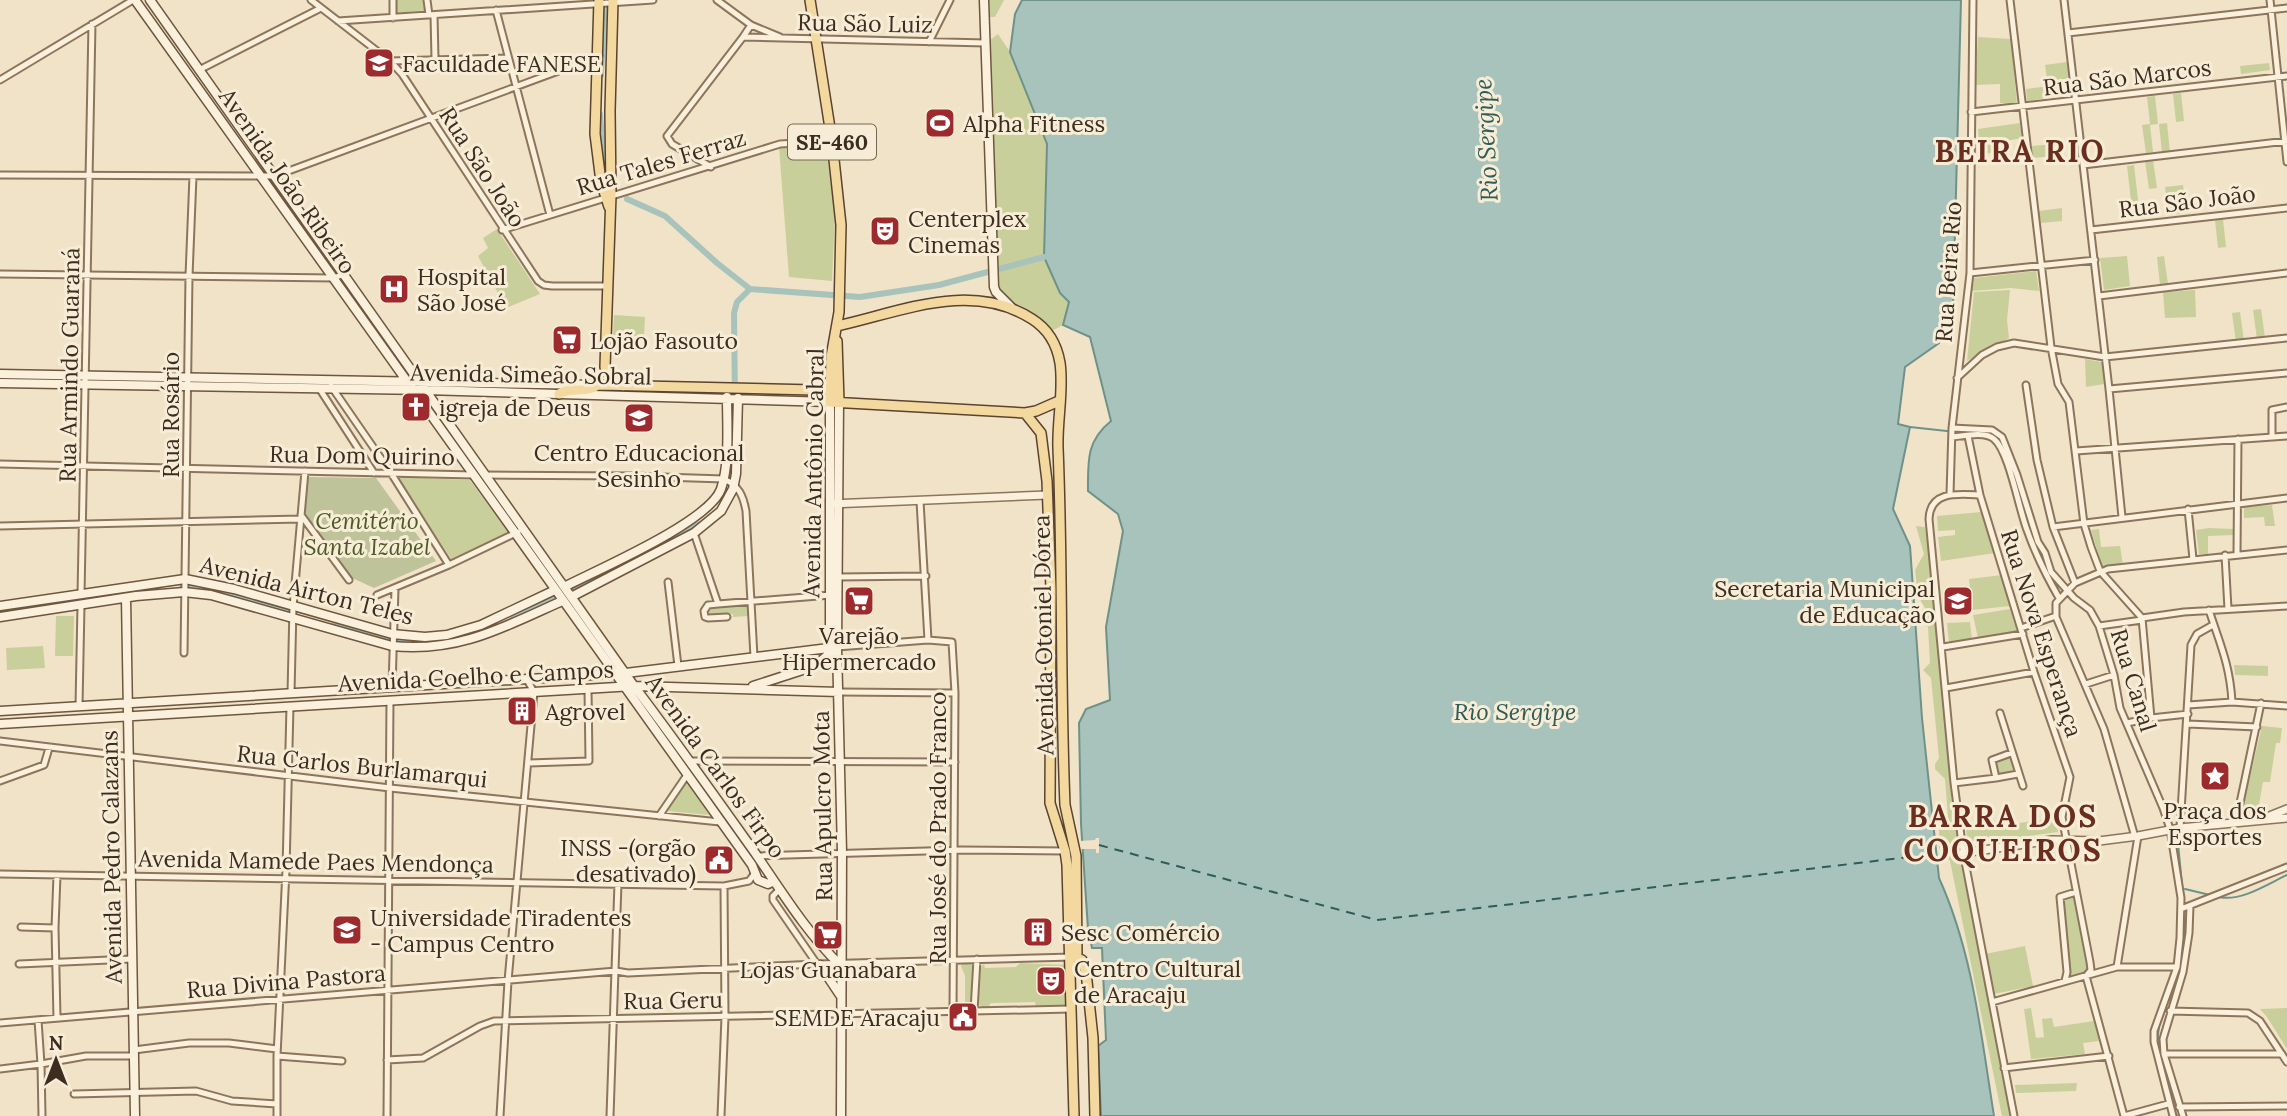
<svg xmlns="http://www.w3.org/2000/svg" width="2287" height="1116" font-family="Lora,serif">
  <style>
    .green { fill: #c9cf9a }
    .cemetery { fill: #bfc399 }
    .water { fill: #a8c3bb; stroke: #6e9289; stroke-width: 2 }
    .pier { fill: #f0e3c7 }
    .lines { fill: none; stroke-linecap: round; stroke-linejoin: round }
    .stream { stroke: #6e9289; stroke-width: 2 }
    .canal { stroke: #a8c3bb; stroke-width: 6 }
    .ferry { stroke: #2f5c59; stroke-width: 2; stroke-dasharray: 9 7; stroke-linecap: butt }
    .minor-casing { stroke: #8c755c; stroke-width: 9 }
    .tertiary-casing { stroke: #8c755c; stroke-width: 10 }
    .secondary-casing { stroke: #6e563f; stroke-width: 11 }
    .primary-casing { stroke: #5a4330; stroke-width: 12 }
    .minor { stroke: #faf0db; stroke-width: 5 }
    .tertiary { stroke: #faf0db; stroke-width: 7 }
    .secondary { stroke: #faf0db; stroke-width: 8 }
    .primary { stroke: #f3d89f; stroke-width: 9 }
    .labels { text-anchor: middle; dominant-baseline: central; stroke-width: 6; stroke-linejoin: round; paint-order: stroke }
    .shield { fill: #f7edd7; stroke: #746757; stroke-width: 2 }
    .shield-label { font-size: 21px; font-weight: bold; fill: #3c2d20 }
    .street-label { font-size: 23px; fill: #3c2d20; stroke: #f7edd7 }
    .poi-label { font-size: 23px; fill: #3c2d20; stroke: #f7edd7; text-anchor: start }
    .park-label { font-size: 23px; font-style: italic; fill: #4d5926; stroke: #f7edd7 }
    .water-label { font-size: 24px; font-style: italic; fill: #2f5c59; stroke: #f7edd7 }
    .district-label { font-size: 30px; font-weight: bold; letter-spacing: 2px; fill: #6a2d1e; stroke: #f7edd7 }
  </style>
  <rect width="100%" height="100%" fill="#f0e3c7"/>
  <!-- green -->
  <path class="green" d="M394 0H426L427 10 395 13Z
    M988 0H1004L995 17H989Z
    M998 34 1010 52 1047 144 1044 257 1060 293 1069 302 1063 325 1048 333 996 292 986 43Z
    M1978 37 2011 39 2017 104 2000 103V84L1975 85Z
    M2067 62 2071 94 2027 101 2026 89 2048 86 2045 65Z
    M2269 63 2270 70 2241 74 2240 66Z
    M2181 93 2184 121 2176 122 2173 94Z
    M2155 96 2158 124 2150 125 2153 152 2146 153 2142 125 2150 124 2147 97Z
    M2020 123 2022 138 2000 142V151L1980 155 1978 129Z
    M2167 123 2170 152 2162 153 2159 124Z
    M2054 144V156L2033 158 2032 146Z
    M779 147H826L835 216 832 281 789 277Z
    M2153 160 2157 188 2149 189 2145 161Z
    M2134 165 2140 217 2133 218 2127 166Z
    M2183 185 2187 212 2169 215 2165 187Z
    M2062 208V221L2041 223 2039 211Z
    M2223 219 2226 247 2218 248 2215 220Z
    M497 229 540 294 506 308 478 256 488 248 483 238Z
    M2127 256 2130 286 2104 290 2100 258Z
    M2164 256 2168 284 2160 285 2157 257Z
    M2036 271 2039 291 2011 288 1972 291 1974 278Z
    M2010 290 2007 320 2009 338 1967 361 1974 292Z
    M2195 290 2196 317 2165 318 2163 292Z
    M2261 309 2265 338 2257 339 2253 310Z
    M2240 312 2244 341 2236 342 2232 313Z
    M614 315 645 317 644 336H613Z
    M2085 359 2102 362 2104 384 2086 387Z
    M397 477 470 480 508 532 452 560Z
    M2272 505 2275 526H2265L2264 517 2244 518V507Z
    M1981 512 1995 553 1941 561 1938 537 1955 535V530L1938 531 1937 516Z
    M1916 526 1925 527 1934 590 1952 802 2013 1116H2002L1950 861 1939 848V820L1948 816 1945 779 1935 769V764L1939 758 1931 678 1923 670 1930 663 1928 627 1921 622 1928 613 1918 596 1915 570 1924 554Z
    M2209 528 2234 529V535L2208 536V554H2199L2196 530Z
    M2099 529 2101 547 2120 546 2123 565 2102 566 2091 530Z
    M2002 575 2010 606 1972 610 1969 579Z
    M748 604 749 616 733 617V614L707 616 706 608Z
    M2010 609 2017 631 1978 638 1973 615Z
    M56 616H74L73 656H55Z
    M1970 622 1972 640 1949 643 1947 623Z
    M43 646 45 668 7 670 6 648Z
    M2234 665 2268 666V676L2235 675Z
    M2262 726 2282 728 2280 743H2276L2270 782H2263L2258 810 2241 815Z
    M2009 756 2015 771 1998 774 1994 761Z
    M687 781 709 815 667 811Z
    M2056 818 2058 832 1968 844 1966 830Z
    M2074 894 2089 964 2088 973 2070 977 2062 897Z
    M2025 946 2033 986 1994 994 1985 954Z
    M972 961 975 963V1004H968L965 1002V976L961 966 964 962Z
    M1020 963 1067 965V1006L1036 1007 1035 1002 991 1003 987 1008 981 1007 978 1003 977 971 984 964 985 968 1016 967Z
    M2031 1008 2036 1038 2044 1037 2042 1019 2052 1018 2054 1027 2094 1021 2099 1041 2083 1043 2085 1054 2031 1059 2024 1009Z
    M2287 1008V1049L2267 1017 2260 1009Z
    M2077 1083 2076 1091 2016 1093 2015 1085Z"/>
  <!-- cemetery -->
  <path class="cemetery" d="M306 477 376 478 436 561 374 588 348 576 304 512Z"/>
  <!-- water -->
  <path class="water" d="M1022 0H1961L1953 307 1939 343 1905 367 1898 424 1910 427 1893 509 1910 546 1922 718 1939 878C1973 953 1981 1035 1994 1116H1101L1098 1046 1106 1040 1102 948H1092L1088 929 1081 824 1079 723 1086 709 1110 700 1106 627 1123 531 1118 514 1088 491C1088 462 1086 441 1111 421L1090 337 1063 325 1069 302 1060 293 1044 257 1047 144 1010 52 1015 14Z"/>
  <!-- pier -->
  <path class="pier" d="M1096 838H1099V853H1096V849H1080L1079 841 1095 840Z"/>
  <g class="lines">
    <!-- stream -->
    <path class="stream" d="M1910 427 1965 433
      M2013 472 2035 540
      M2037 545 2046 565
      M2054 579 2063 591
      M2067 596 2090 614
      M2177 834 2183 894
      M2185 889 2210 895
      M2219 897C2241 902 2268 884 2287 875
      M2157 1044 2159 1026 2180 967 2183 910
      M2173 1107 2177 1116"/>
    <!-- canal -->
    <path class="canal" d="M601 75 605 0
      M600 114 605 175
      M627 199 665 216 717 263 750 289 860 297 939 285 1044 257
      M735 403 734 313 737 302 750 289
      M182 584 197 586 293 614
      M513 619 700 524
      M333 626 399 641 429 643"/>
    <!-- ferry -->
    <path class="ferry" d="M1099 845 1377 920 1926 855"/>
    <!-- minor casing -->
    <g class="minor-casing">
      <path id="minor" d="M311 0 390 61 402 74 538 281 544 285 552 286H607
        M393 0V18
        M427 0 429 15
        M717 0 751 25 780 37
        M2010 0 2051 347 2058 384 2069 402 2084 524 2091 547 2100 571 2142 618
        M2064 0 2109 389 2122 517
        M2270 0 2287 162
        M496 10 550 215
        M434 15 435 59
        M338 21 653 0
        M2068 33 2287 8
        M743 37 986 43
        M929 42 950 0
        M390 61 508 58
        M199 70 321 8
        M0 80 133 0
        M1971 112 2287 76
        M2083 165 2287 141
        M711 167 672 144 667 136 743 37 751 25
        M0 175 275 176 599 56
        M502 230 780 144 832 141
        M2091 230 2287 208
        M1970 273 2095 260
        M0 274 334 278 344 274
        M2099 296 2287 273
        M1957 378 1982 355 1997 347 2014 343 2105 357 2287 338
        M2026 385 2037 460 2053 527 2075 583
        M331 386 391 473 449 565
        M319 388 374 473
        M2109 389 2287 373
        M1952 428 1992 430 2002 437 2017 475 2038 542 2045 553 2051 572 2074 598 2090 610 2099 626 2114 675 2120 708 2163 808 2170 829 2181 898 2180 938 2177 967 2154 1031V1042L2173 1116
        M1968 436 1980 495 2034 672 2070 777 2062 817 2090 962 2091 970 2086 976 2124 1116 2168 1104
        M1952 437C1963 436 1985 431 1994 439 2009 451 2019 510 2027 530 2035 553 2047 577 2059 598
        M2272 437V410L2287 407
        M2076 451 2287 436
        M0 464 474 475
        M484 475 631 476 724 479C739 486 743 495 746 511L754 657
        M1950 494 1952 428 1970 273 1973 0
        M1980 495C1959 494 1930 490 1929 519L1954 783 1963 851 2014 1116
        M920 501 928 640
        M2188 509 2193 559
        M301 515 349 580
        M0 526 301 519
        M2053 527 2287 498
        M694 533 718 604
        M2237 554 2238 439
        M2225 555 2228 609
        M838 577 926 576
        M668 582 678 666
        M81 595 92 24
        M377 595 449 565 518 532
        M2209 610C2220 644 2230 665 2232 702
        M727 617 708 618 705 617 704 611 708 605 718 604 831 595
        M2142 618 2184 612 2287 606
        M2142 618 2151 718
        M2099 626 2142 620
        M2021 628 2056 616
        M837 647 928 640 952 642 955 693 953 1012
        M1943 647 2023 634
        M184 653 189 276 193 176
        M2086 684 2114 675
        M392 687 395 588
        M1946 688 2034 672
        M839 692 955 693
        M291 693 293 607 305 471
        M2188 705 2232 702 2287 706
        M79 706 81 605
        M2000 713 2023 786
        M2127 723 2151 718 2188 714
        M2188 724 2257 727
        M0 741 390 788 720 822
        M2011 753 1992 760 1996 778 2018 774
        M690 761 955 762
        M529 763 589 761 588 689
        M0 781 44 765 49 748
        M1954 783 1996 778
        M659 816 687 775
        M2236 822 2261 703
        M2180 828 2191 645 2197 634 2213 625
        M2135 837 2104 729 2056 617V603L2075 583 2108 569 2287 550
        M757 856 961 850 1065 851
        M0 874 724 886 749 881 755 873
        M780 889 773 896V900L817 964
        M2181 909 2287 867
        M21 927 55 928
        M19 964 132 959
        M2117 967 2138 836
        M2065 981 2067 972 2060 897 2076 892
        M1992 1002 2117 967H2177
        M974 1011 977 959
        M2170 1011 2248 1013 2260 1021 2287 1062
        M57 1018 55 928 57 875
        M38 1020 41 1064 42 1116
        M0 1023 616 971 628 973 817 964 1072 957
        M134 1050 189 1043H229L277 1049
        M2164 1054H2282
        M277 1056 342 1061
        M387 1060 423 1058 480 1026 494 1021 1071 1009
        M2004 1068 2109 1056
        M0 1069 41 1064 86 1056H134
        M74 1094 196 1091 232 1101 277 1104
        M2179 1107 2287 1106
        M277 1116V1056L286 870 290 706
        M387 1116 390 700
        M500 1116 508 981 534 692 526 678
        M610 1116 618 883
        M721 1116 725 1017 724 886
        M2183 1116 2164 1054 2163 1039 2183 972 2189 933 2190 906"/>
    </g>
    <!-- tertiary casing -->
    <g class="tertiary-casing">
      <path id="tertiary" d="M830 504 1047 495
        M2267 817 2287 809
        M1963 853 2052 840 2099 841 2138 836 2180 828 2287 818"/>
    </g>
    <!-- secondary casing -->
    <g class="secondary-casing">
      <path id="secondary" d="M135 0 752 865 758 880 768 884 774 881
        M150 0 634 686C675 740 714 795 753 850 780 889 806 932 840 965
        M984 0 994 287 996 292 1012 308
        M0 374 595 385
        M0 383 426 390 830 402V648
        M839 402 837 647 842 852 841 1116
        M564 587C599 569 709 522 721 489 730 463 727 424 727 397
        M571 597 694 533 721 511 733 489 736 474 738 398
        M126 598 135 1116
        M0 606 185 579 234 589 392 634 425 637 447 635 481 625 555 590
        M0 617 136 596 184 592 211 595 392 646C458 653 504 627 562 601
        M753 686 815 666 837 647
        M0 711 626 673 837 647
        M0 724 634 686 839 692
        M820 965 840 995"/>
    </g>
    <!-- primary casing -->
    <g class="primary-casing">
      <path id="primary" d="M599 0 595 134 601 182 609 207
        M613 0 610 111 611 195 605 367 608 373 623 386
        M810 0 832 141 841 225 839 312 831 357 830 402 1025 413 1036 411 1059 401
        M837 326C901 312 971 280 1032 319 1048 329 1057 345 1060 363 1064 390 1057 420 1058 448 1063 567 1060 686 1065 805L1076 856 1077 958 1082 960 1086 972 1093 1038 1095 1116
        M837 341 839 402
        M559 394C570 386 586 394 598 385L814 390 823 389 831 380
        M1025 413 1041 433 1047 481 1051 590 1050 803 1065 851 1067 865 1074 1116"/>
    </g>
    <!-- minor -->
    <use href="#minor" class="minor"/>
    <!-- tertiary -->
    <use href="#tertiary" class="tertiary"/>
    <!-- secondary -->
    <use href="#secondary" class="secondary"/>
    <!-- primary -->
    <use href="#primary" class="primary"/>
  </g>
  <!-- icons -->
  <defs>
    <g id="university-square" transform="scale(1.575)"><rect x="-9" y="-9" width="18" height="18" rx="4" fill="#9d2a2c" stroke="#f7edd7"/><path d="M0-5L7-2L0 1L-7-2ZM-4 1L0 2.5L4 1V4Q0 6-4 4Z" fill="#fff"/></g>
    <g id="stadium-square" transform="scale(1.575)"><rect x="-9" y="-9" width="18" height="18" rx="4" fill="#9d2a2c" stroke="#f7edd7"/><path d="M0-5a6.5 5 0 1 0 0 10a6.5 5 0 1 0 0-10ZM-3.5-1.8h7v3.6h-7Z" fill="#fff"/></g>
    <g id="theatre-square" transform="scale(1.575)"><rect x="-9" y="-9" width="18" height="18" rx="4" fill="#9d2a2c" stroke="#f7edd7"/><path d="M-5-5.5Q0-4 5-5.5V0Q5 5 0 6Q-5 5-5 0ZM-3.3-2.5H-1v1.5H-3.3ZM1-2.5H3.3v1.5H1ZM-2.8 1Q0 5.5 2.8 1Z" fill="#fff"/></g>
    <g id="hospital-square" transform="scale(1.575)"><rect x="-9" y="-9" width="18" height="18" rx="4" fill="#9d2a2c" stroke="#f7edd7"/><path d="M-5-5h3v3.5h4V-5h3V5h-3V1.5h-4V5h-3Z" fill="#fff"/></g>
    <g id="supermarket-square" transform="scale(1.575)"><rect x="-9" y="-9" width="18" height="18" rx="4" fill="#9d2a2c" stroke="#f7edd7"/><path d="M-6-5.5h2.5l.6 2H6L4.5 2H-2.5L-4.4-4H-6ZM-1.5 3.2a1.3 1.3 0 1 0 .1 0ZM3 3.2a1.3 1.3 0 1 0 .1 0Z" fill="#fff"/></g>
    <g id="church-square" transform="scale(1.575)"><rect x="-9" y="-9" width="18" height="18" rx="4" fill="#9d2a2c" stroke="#f7edd7"/><path d="M-1.2-6h2.4v3.5h3.3v2.4h-3.3V6h-2.4V-.1h-3.3v-2.4h3.3Z" fill="#fff"/></g>
    <g id="school-square" transform="scale(1.575)"><rect x="-9" y="-9" width="18" height="18" rx="4" fill="#9d2a2c" stroke="#f7edd7"/><path d="M0-5L7-2L0 1L-7-2ZM-4 1L0 2.5L4 1V4Q0 6-4 4Z" fill="#fff"/></g>
    <g id="building-square" transform="scale(1.575)"><rect x="-9" y="-9" width="18" height="18" rx="4" fill="#9d2a2c" stroke="#f7edd7"/><path d="M-4-6H4V6H1V3H-1V6H-4ZM-2.5-4.3h1.7v1.8h-1.7ZM.8-4.3h1.7v1.8H.8ZM-2.5-1h1.7V.8h-1.7ZM.8-1h1.7V.8H.8Z" fill="#fff"/></g>
    <g id="sight-square" transform="scale(1.575)"><rect x="-9" y="-9" width="18" height="18" rx="4" fill="#9d2a2c" stroke="#f7edd7"/><path d="M0-6L1.8-2.2L6-1.7L2.9 1.2L3.7 5.4L0 3.3L-3.7 5.4L-2.9 1.2L-6-1.7L-1.8-2.2Z" fill="#fff"/></g>
    <g id="civic-square" transform="scale(1.575)"><rect x="-9" y="-9" width="18" height="18" rx="4" fill="#9d2a2c" stroke="#f7edd7"/><path d="M-.6-6.5H3V-4.5H.6V-3L4-1V1h2V6H-6V1h2V-1L-.6-3ZM-1.2 2.5V6h2.4V2.5Z" fill="#fff"/></g>
  </defs>
  <g fill-rule="evenodd">
    <use href="#university-square" x="379" y="63"/>
    <use href="#stadium-square" x="940" y="123"/>
    <use href="#theatre-square" x="885" y="231"/>
    <use href="#hospital-square" x="394" y="289"/>
    <use href="#supermarket-square" x="567" y="340"/>
    <use href="#church-square" x="416" y="407"/>
    <use href="#school-square" x="639" y="418"/>
    <use href="#supermarket-square" x="859" y="601"/>
    <use href="#school-square" x="1958" y="601"/>
    <use href="#building-square" x="522" y="711"/>
    <use href="#sight-square" x="2215" y="776"/>
    <use href="#civic-square" x="719" y="860"/>
    <use href="#university-square" x="347" y="930"/>
    <use href="#building-square" x="1038" y="932"/>
    <use href="#supermarket-square" x="828" y="935"/>
    <use href="#theatre-square" x="1051" y="981"/>
    <use href="#civic-square" x="963" y="1017"/>
  </g>
  <g class="labels">
    <!-- shield labels -->
    <rect class="shield" x="788" y="124.5" width="88" height="35" rx="5"/>
    <g class="shield-label">
      <text x="832" y="142">SE-460</text>
    </g>
    <!-- street labels -->
    <g class="street-label">
      <text transform="translate(865 23) rotate(1)">Rua São Luiz</text>
      <text transform="translate(2127 77) rotate(-7)">Rua São Marcos</text>
      <text transform="translate(661 162) rotate(-17)">Rua Tales Ferraz</text>
      <text transform="translate(483 167) rotate(57)">Rua São João</text>
      <text transform="translate(288 181) rotate(55)">Avenida João Ribeiro</text>
      <text transform="translate(2187 201) rotate(-7)">Rua São João</text>
      <text transform="translate(1948 272) rotate(-86)">Rua Beira Rio</text>
      <text transform="translate(69 365) rotate(-89)">Rua Armindo Guaraná</text>
      <text transform="translate(531 374) rotate(1)">Avenida Simeão Sobral</text>
      <text transform="translate(170 415) rotate(-90)">Rua Rosário</text>
      <text transform="translate(362 455) rotate(1)">Rua Dom Quirino</text>
      <text transform="translate(813 473) rotate(-89)">Avenida Antônio Cabral</text>
      <text transform="translate(307 590) rotate(14)">Avenida Airton Teles</text>
      <text transform="translate(2042 633) rotate(72)">Rua Nova Esperança</text>
      <text transform="translate(1043 635) rotate(-91)">Avenida Otoniel Dórea</text>
      <text transform="translate(476 676) rotate(-3)">Avenida Coelho e Campos</text>
      <text transform="translate(2134 680) rotate(73)">Rua Canal</text>
      <text transform="translate(362 766) rotate(6)">Rua Carlos Burlamarqui</text>
      <text transform="translate(716 766) rotate(54)">Avenida Carlos Firpo</text>
      <text transform="translate(822 806) rotate(-91)">Rua Apulcro Mota</text>
      <text transform="translate(937 828) rotate(-90)">Rua José do Prado Franco</text>
      <text transform="translate(111 857) rotate(-91)">Avenida Pedro Calazans</text>
      <text transform="translate(316 861) rotate(1)">Avenida Mamede Paes Mendonça</text>
      <text transform="translate(286 981) rotate(-5)">Rua Divina Pastora</text>
      <text transform="translate(673 1000) rotate(-1)">Rua Geru</text>
    </g>
    <!-- poi labels -->
    <g class="poi-label">
      <text x="402" y="63">Faculdade FANESE</text>
      <text x="963" y="123">Alpha Fitness</text>
      <text x="908" y="218">Centerplex<tspan x="908" dy="26">Cinemas</tspan></text>
      <text x="417" y="276">Hospital<tspan x="417" dy="26">São José</tspan></text>
      <text x="590" y="340">Lojão Fasouto</text>
      <text x="439" y="407">igreja de Deus</text>
      <text x="639" y="452" text-anchor="middle">Centro Educacional<tspan x="639" dy="26">Sesinho</tspan></text>
      <text x="1935" y="588" text-anchor="end">Secretaria Municipal<tspan x="1935" dy="26">de Educação</tspan></text>
      <text x="859" y="635" text-anchor="middle">Varejão<tspan x="859" dy="26">Hipermercado</tspan></text>
      <text x="545" y="711">Agrovel</text>
      <text x="2215" y="810" text-anchor="middle">Praça dos<tspan x="2215" dy="26">Esportes</tspan></text>
      <text x="696" y="847" text-anchor="end">INSS -(orgão<tspan x="696" dy="26">desativado)</tspan></text>
      <text x="370" y="917">Universidade Tiradentes<tspan x="370" dy="26">- Campus Centro</tspan></text>
      <text x="1061" y="932">Sesc Comércio</text>
      <text x="1074" y="968">Centro Cultural<tspan x="1074" dy="26">de Aracaju</tspan></text>
      <text x="828" y="969" text-anchor="middle">Lojas Guanabara</text>
      <text x="940" y="1017" text-anchor="end">SEMDE Aracaju</text>
    </g>
    <!-- park labels -->
    <g class="park-label">
      <text x="367" y="520">Cemitério<tspan x="367" dy="26">Santa Izabel</tspan></text>
    </g>
    <!-- water labels -->
    <g class="water-label">
      <text transform="translate(1486 140) rotate(-93)">Rio Sergipe</text>
      <text x="1515" y="711">Rio Sergipe</text>
    </g>
    <!-- district labels -->
    <g class="district-label">
      <text x="2020" y="151">BEIRA RIO</text>
      <text x="2003" y="816">BARRA DOS<tspan x="2003" dy="34">COQUEIROS</tspan></text>
    </g>
  </g>
  <!-- north arrow -->
  <g transform="translate(56 1060)" stroke="#f7edd7" stroke-width="5" paint-order="stroke">
  <path d="M0-5L12 26L0 18L-12 26Z" fill="#3c2d20"/>
  <text y="-10" font-size="19" font-weight="bold" text-anchor="middle" fill="#3c2d20">N</text>
  </g>
</svg>
